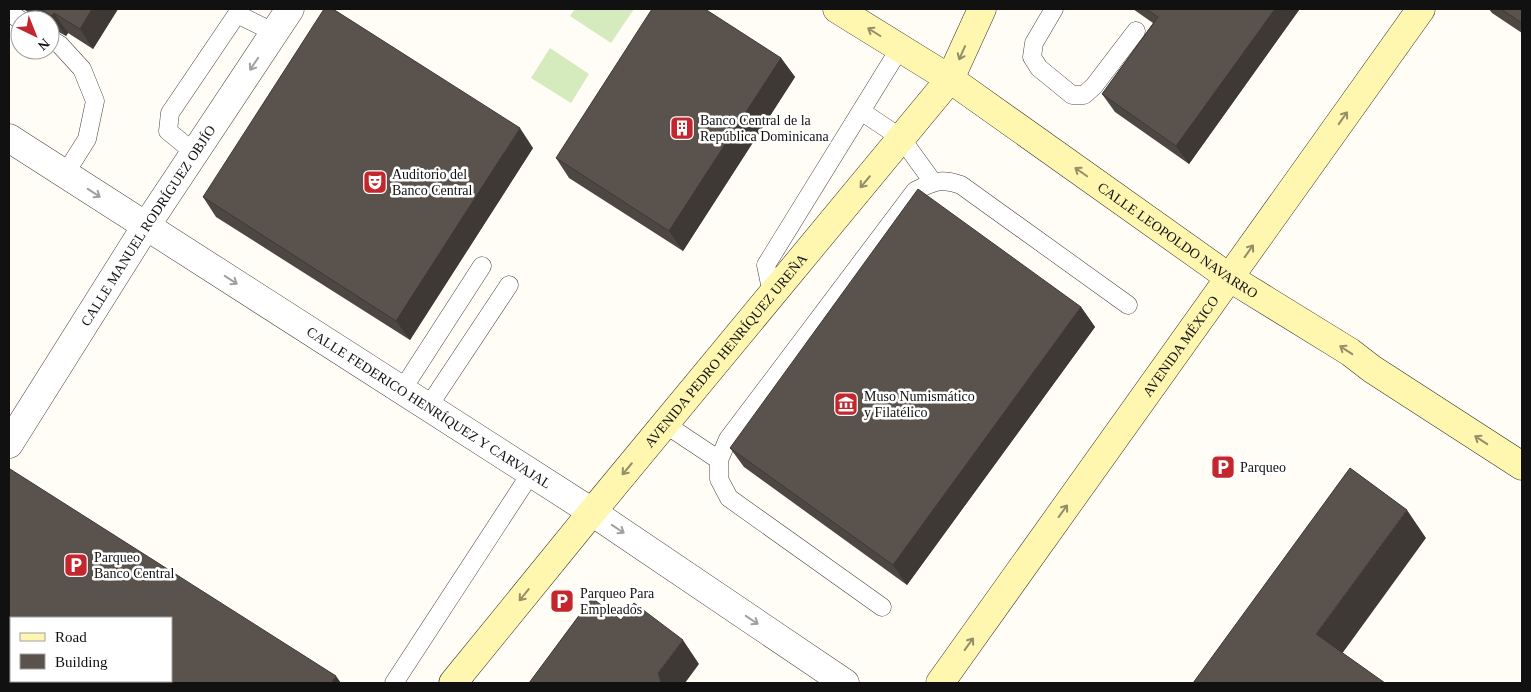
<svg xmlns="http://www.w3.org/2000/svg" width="1531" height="692" font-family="'Times New Roman',serif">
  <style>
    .grass { fill: #d5ebbd }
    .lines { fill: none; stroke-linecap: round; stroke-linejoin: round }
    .lane-casing { stroke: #444; stroke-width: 19 }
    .street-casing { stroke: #444; stroke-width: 29 }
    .secondary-casing { stroke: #333; stroke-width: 29 }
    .lane { stroke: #fff; stroke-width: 18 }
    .street { stroke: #fff; stroke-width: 28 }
    .secondary { stroke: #fff6b0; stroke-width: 28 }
    .wall { fill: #4d4742 }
    .shaded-wall { fill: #3f3936 }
    .building { fill: #5a524d; stroke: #3f3936; fill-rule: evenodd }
    .oneway { stroke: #948f68 }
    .oneway2 { stroke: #a0a0a0 }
    .labels { text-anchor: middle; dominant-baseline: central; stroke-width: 5; stroke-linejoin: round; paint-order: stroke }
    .poi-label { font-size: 14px; fill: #111; stroke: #fff; text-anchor: start }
    .street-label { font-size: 14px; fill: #111; stroke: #fff }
  </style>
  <rect width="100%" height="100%" fill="#fffdf5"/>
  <!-- grass -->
  <path class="grass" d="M575 9H634L611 43 570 16Z
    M550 48 589 74 571 103 531 78Z"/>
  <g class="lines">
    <!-- lane casing -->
    <g class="lane-casing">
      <path id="lane" d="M1054 9 1034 43 1032 57 1039 68 1072 95H1084L1094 86 1136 31
        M9 12 20 20
        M50 39 60 45 82 69 95 101 87 139 65 174
        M861 111 901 138 933 182
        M196 151 185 145 168 131 170 113 237 14 275 33
        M772 294 766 265 900 48
        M402 390 482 266
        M428 407 509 285
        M665 424 719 460
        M882 607 729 498 719 479V460L728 439 915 191C934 181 941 178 961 185L1128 305
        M394 683 531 473"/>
    </g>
    <!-- street casing -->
    <g class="street-casing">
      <g id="street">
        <path id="s1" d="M9 138 592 512 845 683"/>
        <path id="s2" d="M9 444 146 226 290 9"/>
      </g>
    </g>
    <!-- secondary casing -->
    <g class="secondary-casing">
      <g id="secondary">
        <path id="s3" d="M837 9 950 79 1230 278 1350 352 1372 369 1522 466"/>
        <path id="s4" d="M453 683 592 512 950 79 982 9"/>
        <path id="s5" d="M940 683 1421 9"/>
      </g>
    </g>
    <!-- lane -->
    <use href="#lane" class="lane"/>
    <!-- street -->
    <use href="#street" class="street"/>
    <!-- secondary -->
    <use href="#secondary" class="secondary"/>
  </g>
  <!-- wall -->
  <path class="wall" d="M23 9H118L93 49 68 33 66 36 55 30 50 29V20H36L31 14Z
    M1133 9H1298L1299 10 1189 164 1115 112 1102 94 1153 23Z
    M1489 9H1522V33L1492 13Z
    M781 58 795 77 683 251 569 178 556 158Z
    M533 148 410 340 216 217 203 197Z
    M1081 307 1095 327 907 585 744 467 730 448Z"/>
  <!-- shaded-wall -->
  <path class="shaded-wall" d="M92 9H118L93 49 80 29Z
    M1275 9H1298L1299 10 1189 164 1176 146Z
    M54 13 68 33 66 36 52 16Z
    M781 58 795 77 683 251 669 231Z
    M520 128 533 148 410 340 396 321Z
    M1081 307 1095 327 907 585 893 565Z
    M1407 510 1426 538 1336 662 1316 634Z
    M683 640 699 664 685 683H661L658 673Z
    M336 676 341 683H331Z"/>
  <!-- building -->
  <path class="building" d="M34 9H92L80 29 54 13 52 16 42 10Z
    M324 9H333L520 128 396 321 203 197Z
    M652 9H705L781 58 669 231 556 158Z
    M1146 9H1275L1176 146 1102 94 1158 17Z
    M1501 9H1522V23Z
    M918 189 1081 307 893 565 730 448Z
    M1350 468 1407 510 1316 634 1385 683H1193Z
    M10 469 336 676 331 683H9V471ZM11 618H171V681H11Z
    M592 598 621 620 634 603 683 640 658 673 661 683H529Z"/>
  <!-- one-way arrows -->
  <defs><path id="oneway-shaft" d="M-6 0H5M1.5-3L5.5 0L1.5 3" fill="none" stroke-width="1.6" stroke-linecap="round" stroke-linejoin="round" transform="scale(1.25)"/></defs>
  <g class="oneway">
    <use href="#oneway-shaft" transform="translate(874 32) rotate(-148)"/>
    <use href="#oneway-shaft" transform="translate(962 53) rotate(114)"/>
    <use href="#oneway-shaft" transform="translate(1343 118) rotate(-55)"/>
    <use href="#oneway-shaft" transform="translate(1081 172) rotate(-145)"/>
    <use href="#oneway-shaft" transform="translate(865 182) rotate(130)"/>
    <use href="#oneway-shaft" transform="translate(1249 251) rotate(-55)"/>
    <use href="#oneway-shaft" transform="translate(1346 350) rotate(-147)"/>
    <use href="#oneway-shaft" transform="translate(1481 440) rotate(-147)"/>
    <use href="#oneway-shaft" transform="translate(627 469) rotate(130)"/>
    <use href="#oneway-shaft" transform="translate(1063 511) rotate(-54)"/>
    <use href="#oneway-shaft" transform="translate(524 595) rotate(129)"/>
    <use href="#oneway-shaft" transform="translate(969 644) rotate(-54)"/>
  </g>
  <g class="oneway2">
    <use href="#oneway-shaft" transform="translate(254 64) rotate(124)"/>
    <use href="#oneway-shaft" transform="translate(94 193) rotate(33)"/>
    <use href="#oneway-shaft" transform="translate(231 280) rotate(33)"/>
    <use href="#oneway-shaft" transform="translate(618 529) rotate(34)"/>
    <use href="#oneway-shaft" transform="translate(752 620) rotate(34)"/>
  </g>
  <!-- icons -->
  <defs>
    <g id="building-square" transform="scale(1.25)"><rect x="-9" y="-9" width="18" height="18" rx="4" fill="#c4262e" stroke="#fff"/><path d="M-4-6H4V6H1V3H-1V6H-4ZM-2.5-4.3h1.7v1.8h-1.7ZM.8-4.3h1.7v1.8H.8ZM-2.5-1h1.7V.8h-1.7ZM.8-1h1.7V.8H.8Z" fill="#fff"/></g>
    <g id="theatre-square" transform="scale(1.25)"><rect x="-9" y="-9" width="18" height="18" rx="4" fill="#c4262e" stroke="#fff"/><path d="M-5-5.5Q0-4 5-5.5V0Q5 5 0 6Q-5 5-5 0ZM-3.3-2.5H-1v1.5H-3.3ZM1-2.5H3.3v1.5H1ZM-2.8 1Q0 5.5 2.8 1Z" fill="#fff"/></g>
    <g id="museum-square" transform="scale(1.25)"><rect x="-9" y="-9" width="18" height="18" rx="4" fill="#c4262e" stroke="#fff"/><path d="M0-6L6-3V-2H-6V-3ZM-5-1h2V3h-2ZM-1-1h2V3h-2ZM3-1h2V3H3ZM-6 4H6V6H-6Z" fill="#fff"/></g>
    <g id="parking-square" transform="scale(1.25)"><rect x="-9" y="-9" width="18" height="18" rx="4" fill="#c4262e" stroke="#fff"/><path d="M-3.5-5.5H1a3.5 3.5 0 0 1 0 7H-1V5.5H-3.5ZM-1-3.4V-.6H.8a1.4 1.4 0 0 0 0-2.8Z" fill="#fff"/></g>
  </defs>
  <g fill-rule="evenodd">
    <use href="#building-square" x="682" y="128"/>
    <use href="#theatre-square" x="375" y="182"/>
    <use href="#museum-square" x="846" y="404"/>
    <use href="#parking-square" x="1223" y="467"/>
    <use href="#parking-square" x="76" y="565"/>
    <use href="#parking-square" x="562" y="601"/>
  </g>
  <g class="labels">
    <!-- poi labels -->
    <g class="poi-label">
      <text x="700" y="120">Banco Central de la<tspan x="700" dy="16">República Dominicana</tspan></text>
      <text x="392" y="174">Auditorio del<tspan x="392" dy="16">Banco Central</tspan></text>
      <text x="864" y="396">Muso Numismático<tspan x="864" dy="16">y Filatélico</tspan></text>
      <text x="1240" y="467">Parqueo</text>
      <text x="94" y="557">Parqueo<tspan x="94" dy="16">Banco Central</tspan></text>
      <text x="580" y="593">Parqueo Para<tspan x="580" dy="16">Empleados</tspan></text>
    </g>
    <!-- street labels -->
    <g class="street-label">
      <text stroke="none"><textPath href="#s2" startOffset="259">CALLE MANUEL RODRÍGUEZ OBJÍO</textPath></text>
      <text stroke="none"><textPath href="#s3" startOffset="412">CALLE LEOPOLDO NAVARRO</textPath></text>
      <text stroke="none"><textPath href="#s5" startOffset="414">AVENIDA MÉXICO</textPath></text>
      <text stroke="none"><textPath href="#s4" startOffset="430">AVENIDA PEDRO HENRÍQUEZ UREÑA</textPath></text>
      <text stroke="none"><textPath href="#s1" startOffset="499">CALLE FEDERICO HENRÍQUEZ Y CARVAJAL</textPath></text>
    </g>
  </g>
  <!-- border -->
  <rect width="1531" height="692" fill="none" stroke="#111111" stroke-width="20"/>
  <!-- legend -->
  <rect x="10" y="617" width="162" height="65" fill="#ffffff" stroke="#a0a0a0"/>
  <rect x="20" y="633" width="25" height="8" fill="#fff6b0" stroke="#a0a0a0"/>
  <text x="55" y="642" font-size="15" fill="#111111">Road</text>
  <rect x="20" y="654" width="25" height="15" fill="#5a524d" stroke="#a0a0a0"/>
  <text x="55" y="667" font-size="15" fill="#111111">Building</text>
  <!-- north arrow -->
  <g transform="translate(35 35) rotate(137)"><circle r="24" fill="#ffffff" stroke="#a0a0a0"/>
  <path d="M0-4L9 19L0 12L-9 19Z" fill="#c4262e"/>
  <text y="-8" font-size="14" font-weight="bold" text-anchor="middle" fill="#111111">N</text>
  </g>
</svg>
